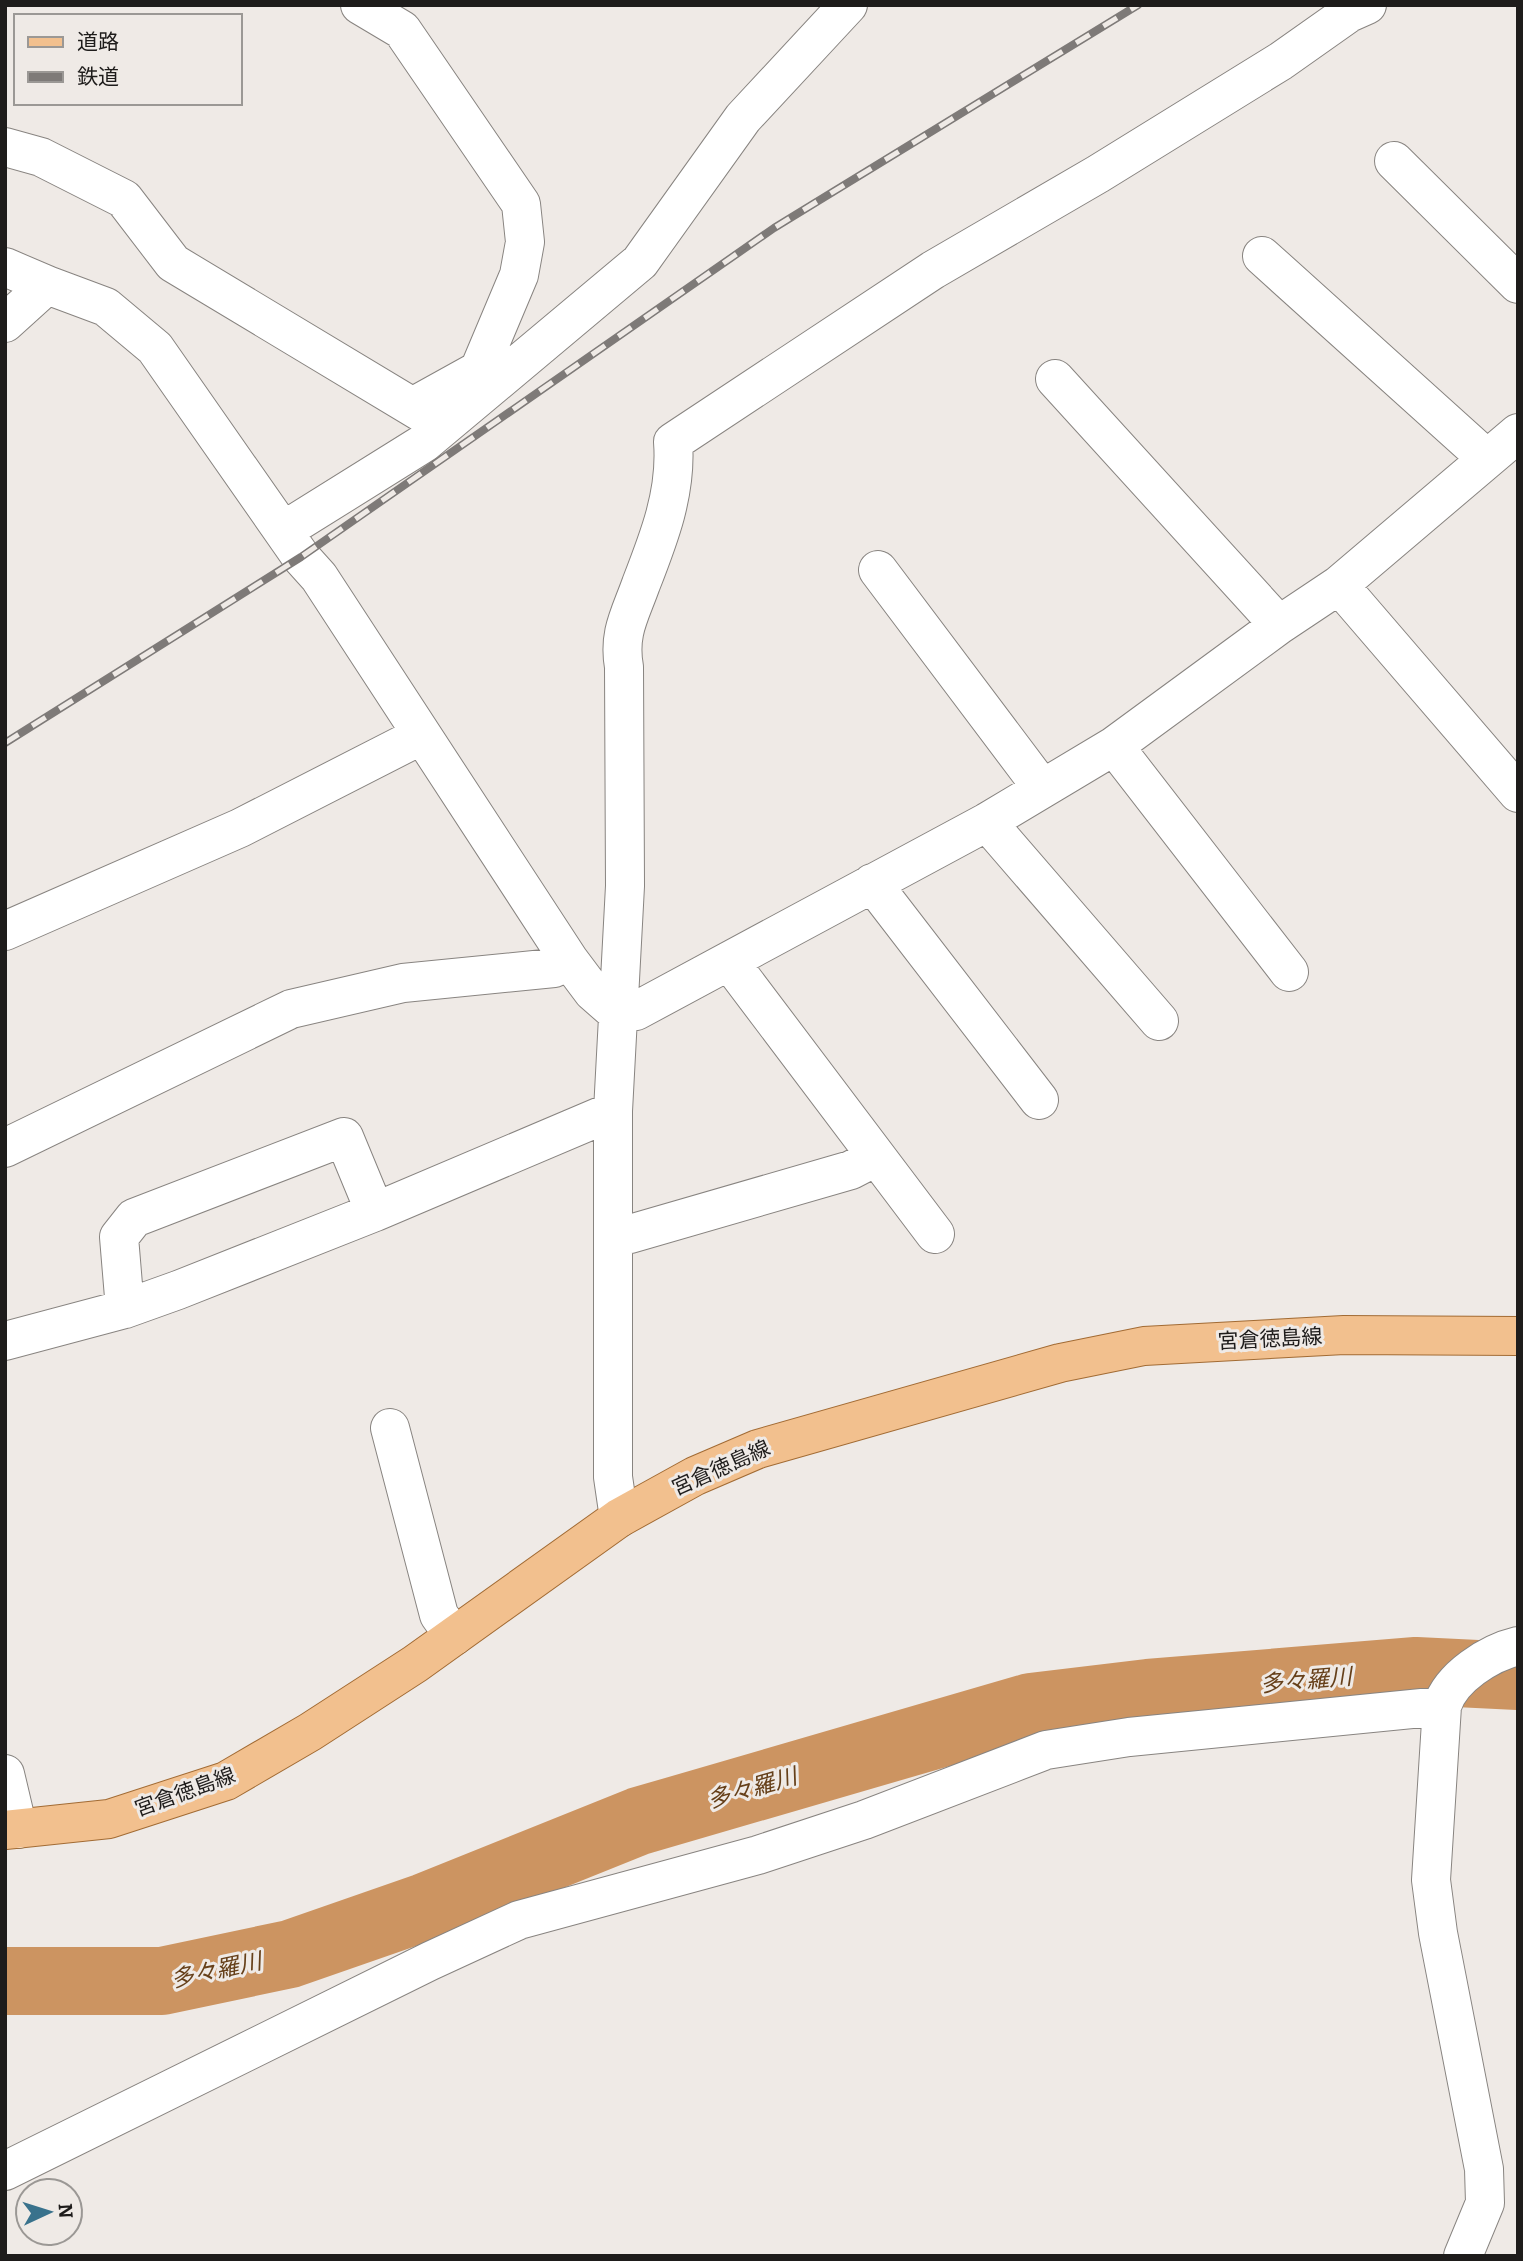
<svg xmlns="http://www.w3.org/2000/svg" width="1523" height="2261" font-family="Bitter,'Noto Sans JP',serif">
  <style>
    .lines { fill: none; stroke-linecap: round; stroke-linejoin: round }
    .river { stroke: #cc9461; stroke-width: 68 }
    .minor-casing { stroke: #888480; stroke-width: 40 }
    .major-casing { stroke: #a26b34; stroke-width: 40 }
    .minor { stroke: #fff; stroke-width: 38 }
    .major { stroke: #f2c08e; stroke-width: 38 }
    .rail-casing { stroke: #7e7a78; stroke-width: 8 }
    .rail { stroke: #efeae6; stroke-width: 5; stroke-dasharray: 16; stroke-linecap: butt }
    .labels { text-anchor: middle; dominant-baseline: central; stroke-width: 6; stroke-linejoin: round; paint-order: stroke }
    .street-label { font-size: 21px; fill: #1e1c1b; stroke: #efeae6 }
    .water-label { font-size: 23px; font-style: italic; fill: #66401a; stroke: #efeae6 }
  </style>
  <rect width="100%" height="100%" fill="#efeae6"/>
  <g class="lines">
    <!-- river -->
    <path class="river" d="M5 1981H162L290 1954 425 1907 639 1821 1031 1707 1148 1693 1416 1671 1518 1676"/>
    <!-- minor casing -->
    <g class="minor-casing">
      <path id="minor" d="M360 5 402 30 521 204 525 242 519 275 479 370 414 406
        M5 147 41 157 124 199 173 263 444 426
        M1394 161 1518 284
        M1262 256 1475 448 1485 461
        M5 267 47 285
        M5 323 47 285 106 307 155 348 301 557 319 577 569 960 593 992 617 1013 636 1011 987 822 1114 746 1279 625 1339 585 1518 433
        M1055 379 1279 625
        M283 531 424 443 640 262 743 118 848 5
        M878 570 1042 788
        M1339 585 1518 793
        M1114 746 1289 972
        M987 822 1159 1021
        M872 883 1039 1100
        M5 931 240 828 422 735
        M729 961 935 1234
        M5 1148 291 1009 403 983 554 968 569 960
        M613 1235 630 1234 851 1170 876 1157
        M125 1309 119 1237 134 1218 344 1137 375 1212
        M5 1341 125 1309 178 1290 375 1212 613 1111
        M390 1428 439 1615 454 1636
        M619 1518 613 1477V1111L625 886 624 667C618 633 630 615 641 584 659 538 677 492 673 442L933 270 1098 174 1281 61 1349 13 1367 5
        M1442 1706 1431 1880 1438 1933 1484 2169 1485 2203 1463 2256
        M5 1774 18 1829
        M5 2171 430 1961 519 1920 758 1855 864 1820 1046 1750 1129 1737 1442 1706C1451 1677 1489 1653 1518 1646"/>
    </g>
    <!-- major casing -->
    <g class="major-casing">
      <path id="major" d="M5 1830 109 1819 226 1781 310 1732 415 1664 619 1518 695 1476 758 1449 1060 1363 1144 1346 1344 1335 1518 1336"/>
    </g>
    <!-- minor -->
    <use href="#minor" class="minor"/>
    <!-- major -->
    <use href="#major" class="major"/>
    <!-- rail casing -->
    <g class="rail-casing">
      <path id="rail" d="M5 743 301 557 774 228 1138 5"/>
    </g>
    <!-- rail -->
    <use href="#rail" class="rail"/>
  </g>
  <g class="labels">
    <!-- street labels -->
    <g class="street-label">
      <text transform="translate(1270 1339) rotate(-3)">宮倉徳島線</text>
      <text transform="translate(721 1468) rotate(-24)">宮倉徳島線</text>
      <text transform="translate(185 1792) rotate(-20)">宮倉徳島線</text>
    </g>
    <!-- water labels -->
    <g class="water-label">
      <text transform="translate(1306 1680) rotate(-5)">多々羅川</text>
      <text transform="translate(752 1788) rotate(-16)">多々羅川</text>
      <text transform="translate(216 1970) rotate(-12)">多々羅川</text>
    </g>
  </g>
  <!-- border -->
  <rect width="1523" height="2261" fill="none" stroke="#1e1c1b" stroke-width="14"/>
  <!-- legend -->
  <rect x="14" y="14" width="228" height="91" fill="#efeae6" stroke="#9b9895" stroke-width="2"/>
  <rect x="28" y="37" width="35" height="10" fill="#f2c08e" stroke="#9b9895" stroke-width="2"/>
  <text x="77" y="49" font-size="21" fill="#1e1c1b">道路</text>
  <rect x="28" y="72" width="35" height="10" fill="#7e7a78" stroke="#9b9895" stroke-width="2"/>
  <text x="77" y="84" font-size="21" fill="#1e1c1b">鉄道</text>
  <!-- north arrow -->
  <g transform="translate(49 2212) rotate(86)"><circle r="33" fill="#efeae6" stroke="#9b9895" stroke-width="2"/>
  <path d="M0-5L12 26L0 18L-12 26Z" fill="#39728c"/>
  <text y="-10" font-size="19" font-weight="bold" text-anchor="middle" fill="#1e1c1b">N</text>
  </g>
</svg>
